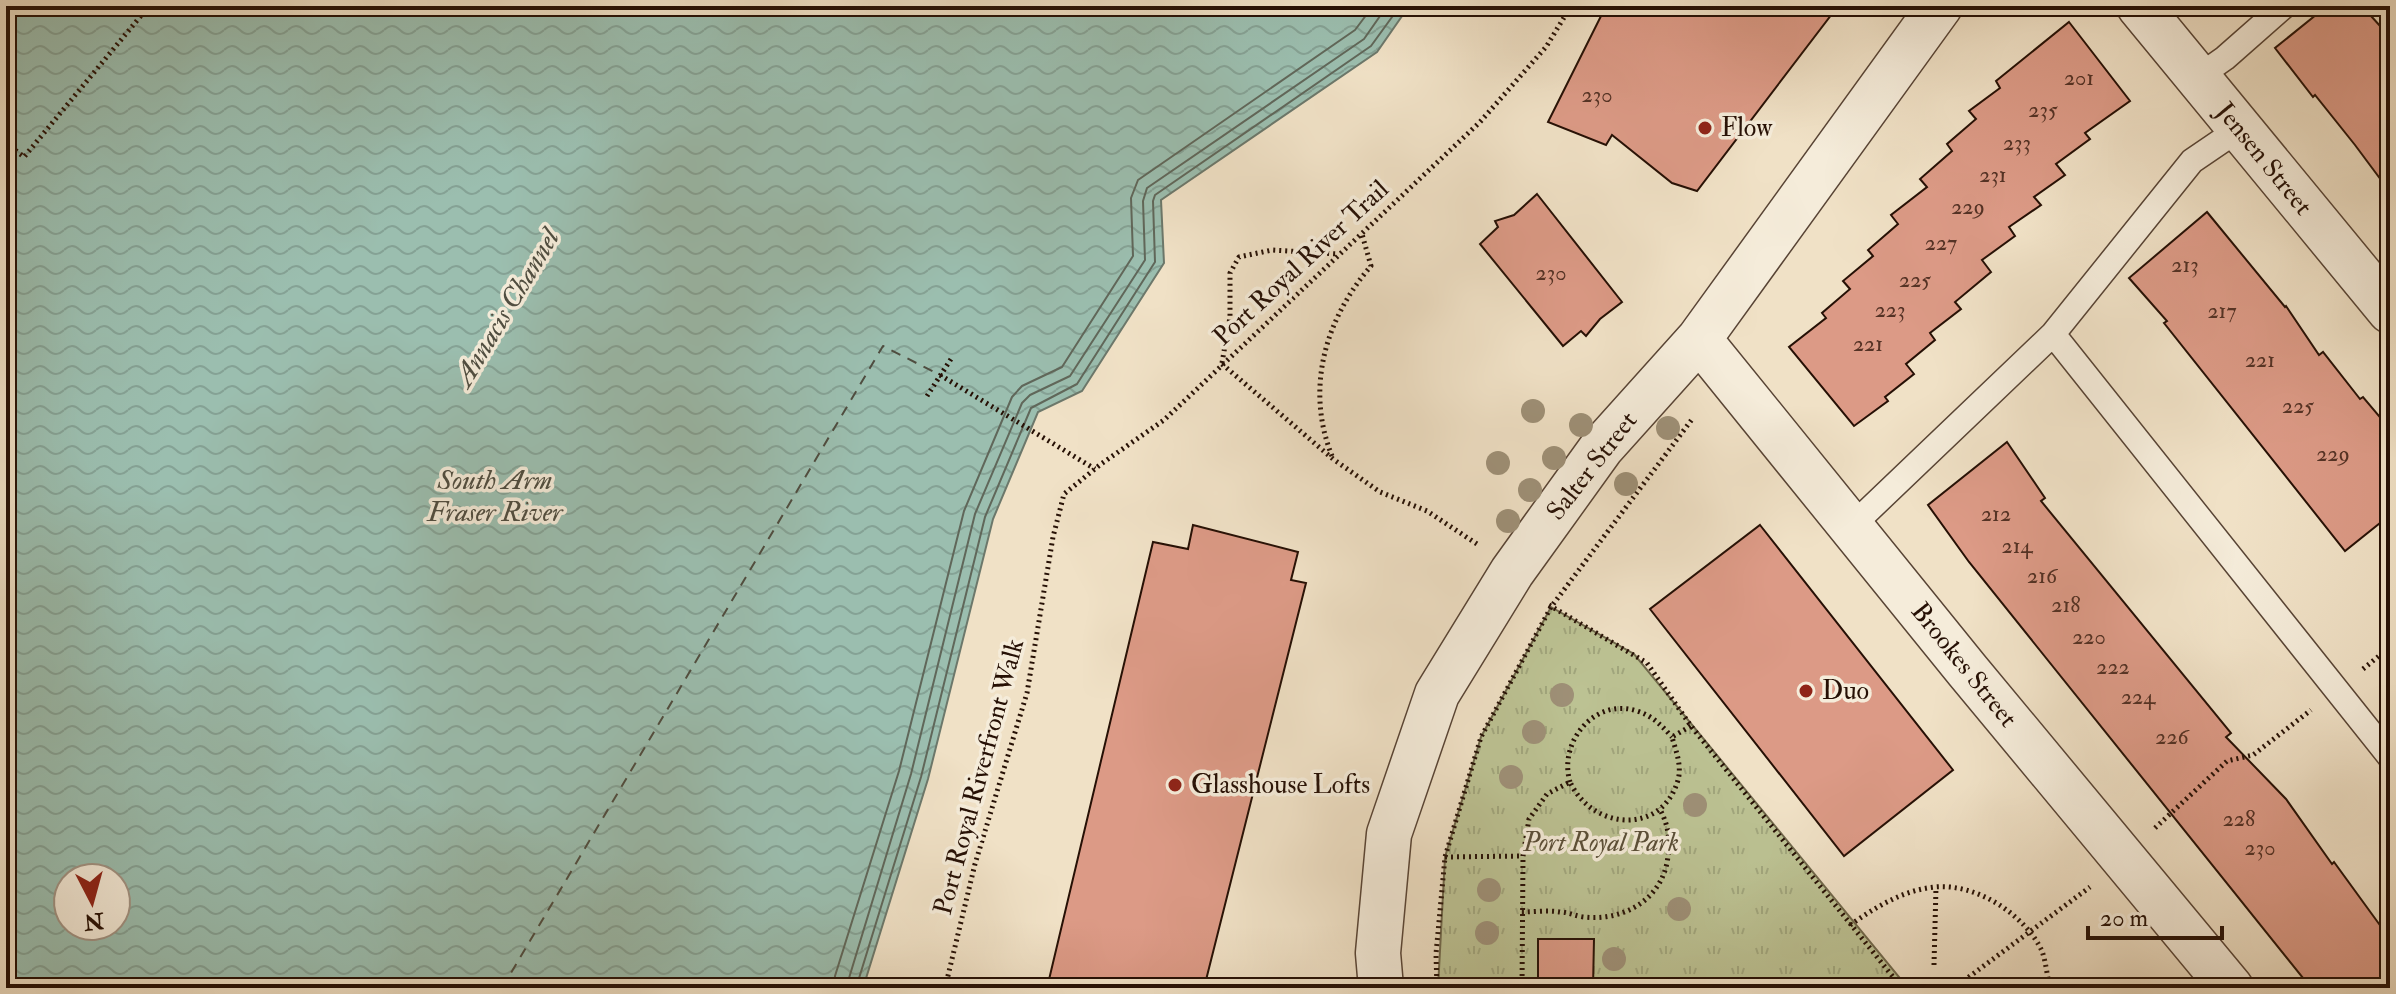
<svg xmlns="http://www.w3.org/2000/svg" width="2396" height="994" font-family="'IM FELL Double Pica',serif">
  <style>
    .grass { fill: url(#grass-tufts); stroke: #71694c; stroke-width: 2 }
    .water { fill: url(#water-waves); stroke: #6c786b; stroke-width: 2; fill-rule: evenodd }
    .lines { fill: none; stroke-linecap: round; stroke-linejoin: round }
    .shore { stroke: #60675a; stroke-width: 2 }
    .ferry { stroke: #4f4d40; stroke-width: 2; stroke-dasharray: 10 8; stroke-linecap: butt }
    .building { fill: #dc9a86; stroke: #261005; stroke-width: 2 }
    .service-casing { stroke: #584435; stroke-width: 27 }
    .minor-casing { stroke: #584435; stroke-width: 47 }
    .path { stroke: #261005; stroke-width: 5; stroke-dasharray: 2 4; stroke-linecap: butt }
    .service { stroke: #f5ecda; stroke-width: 24 }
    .minor { stroke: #f5ecda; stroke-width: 44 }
    .tree { fill: #9e9077 }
    .poi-dot { fill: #8f2418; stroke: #f5ecda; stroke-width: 3 }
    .labels { text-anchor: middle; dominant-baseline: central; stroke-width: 7; stroke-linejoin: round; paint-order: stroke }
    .number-label { font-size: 22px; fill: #543225 }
    .poi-label { font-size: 26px; fill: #261005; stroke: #f5ecda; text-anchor: start }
    .street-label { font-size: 26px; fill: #261005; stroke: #f5ecda }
    .park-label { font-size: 26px; font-style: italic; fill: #5a4e37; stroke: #f5ecda }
    .water-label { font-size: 28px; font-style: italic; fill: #4f4d40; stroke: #f5ecda }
  </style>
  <defs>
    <pattern id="grass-tufts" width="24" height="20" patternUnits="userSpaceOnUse" patternTransform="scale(2)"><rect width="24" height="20" fill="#bcc293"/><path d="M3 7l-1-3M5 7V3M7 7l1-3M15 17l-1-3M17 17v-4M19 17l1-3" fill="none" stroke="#a1a67d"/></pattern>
    <pattern id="water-waves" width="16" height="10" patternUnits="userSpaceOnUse" patternTransform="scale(2)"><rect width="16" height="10" fill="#9bbeaf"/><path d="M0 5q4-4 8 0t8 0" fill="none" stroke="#85a295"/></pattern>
  </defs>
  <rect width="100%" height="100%" fill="#f0e1c6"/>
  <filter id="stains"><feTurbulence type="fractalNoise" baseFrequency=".0025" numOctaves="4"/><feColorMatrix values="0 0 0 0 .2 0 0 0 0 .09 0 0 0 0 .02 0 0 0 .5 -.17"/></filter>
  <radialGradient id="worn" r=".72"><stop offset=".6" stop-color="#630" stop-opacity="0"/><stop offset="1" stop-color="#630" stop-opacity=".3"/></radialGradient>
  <!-- grass -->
  <path class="grass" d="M1551 607 1634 654 1908 988H1438L1445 857 1481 737Z"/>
  <!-- water -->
  <path class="water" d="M6 6H1409L1377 52 1161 200 1164 263 1082 391 1038 412 993 519 928 779 863 988H6ZM68 878H116V926H68Z"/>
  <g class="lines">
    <!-- shore -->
    <path class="shore" d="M834 988 835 976 899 771 964 511 1012 397 1022 386 1062 367 1133 256 1131 198 1138 180 1355 30 1373 6
      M846 988 911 774 975 514 1022 403 1030 395 1070 376 1145 260 1143 201 1147 188 1364 39 1387 6
      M856 988 921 777 985 517 1031 408 1077 384 1155 262 1153 201 1155 195 1371 46 1400 6"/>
    <!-- ferry -->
    <path class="ferry" d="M502 988 883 346 940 375"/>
  </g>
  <!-- building -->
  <path class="building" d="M1606 6H1838L1697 191 1672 183 1612 135 1606 145 1548 122Z
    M2327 6H2362L2390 37V192L2355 145 2315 95 2313 97 2275 48Z
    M2069 22 2130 101 2085 133 2090 139 2056 164 2065 175 2034 197 2041 205 2009 227 2015 236 1982 260 1991 272 1955 302 1961 309 1930 333 1935 340 1906 364 1914 374 1885 397 1888 401 1854 426 1789 347 1826 318 1822 313 1850 289 1843 281 1873 256 1868 250 1898 224 1891 215 1927 187 1920 179 1952 151 1947 144 1976 119 1969 111 2000 88 1996 81Z
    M1537 194 1622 302 1600 319 1586 336 1581 331 1563 346 1480 244 1498 227 1495 221 1514 215Z
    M2207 212 2285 307 2286 306 2319 355 2323 352 2360 399 2363 397 2390 429V515L2345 551 2164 323 2167 321 2129 278Z
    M2007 442 2045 498 2041 501 2231 733 2226 737 2286 799 2332 864 2334 862 2390 939V988H2311L1969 562 1928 505Z
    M1193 525 1298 552 1291 580 1306 583 1204 988H1047L1153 542 1188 549Z
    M1760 525 1953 770 1844 856 1650 609Z
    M1538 939H1594L1593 988H1538Z"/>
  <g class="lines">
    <!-- service casing -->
    <g class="service-casing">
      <path id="service" d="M2198 77 2225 58 2284 6
        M2053 334 2390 757
        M1852 526 2053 334 2192 161 2239 129"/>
    </g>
    <!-- minor casing -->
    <g class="minor-casing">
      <path id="minor" d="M2139 6 2390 311
        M1699 339 1967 670 2231 988
        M1381 988 1378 953 1389 834 1437 694 1512 572 1602 447 1699 339 1940 6"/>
    </g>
    <!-- path -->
    <path class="path" d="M6 143 24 157 149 6
      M1222 363 1230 317V273L1239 257 1272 250 1339 254
      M1222 364 1333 459 1380 492 1427 511 1477 544
      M940 375 1095 469
      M927 396 951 359
      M1332 456C1305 389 1325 319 1371 266L1362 234
      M1549 605 1647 663 1691 726 1902 988
      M2363 669 2390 647
      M1570 782C1558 742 1595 697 1637 711 1653 716 1662 726 1672 737
      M2155 828 2227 761 2253 755 2311 710
      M1445 857 1523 856
      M1522 912C1534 912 1548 910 1560 912 1568 912 1575 916 1584 917 1619 921 1656 904 1666 867 1671 847 1670 826 1659 808
      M1850 925C1876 907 1903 890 1935 887 1977 883 2025 915 2042 951 2046 962 2047 976 2050 988
      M1934 965 1936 887
      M945 988 975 864 1027 693 1053 537 1064 494 1101 464 1164 420 1480 122 1546 47 1571 6
      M1437 988 1436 954 1445 857 1481 737 1551 607 1693 418
      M1522 988 1523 856 1529 819 1547 794 1570 782C1592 830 1662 836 1678 780 1682 766 1676 751 1672 737L1691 726
      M1954 988 2090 887"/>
    <!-- service -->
    <use href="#service" class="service"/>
    <!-- minor -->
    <use href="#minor" class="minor"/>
  </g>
  <!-- trees -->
  <g class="tree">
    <circle cx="1533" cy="411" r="12"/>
    <circle cx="1581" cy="425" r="12"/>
    <circle cx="1668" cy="428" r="12"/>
    <circle cx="1554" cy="458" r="12"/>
    <circle cx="1498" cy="463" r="12"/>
    <circle cx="1626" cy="484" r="12"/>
    <circle cx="1530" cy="490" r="12"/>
    <circle cx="1508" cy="521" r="12"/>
    <circle cx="1562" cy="695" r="12"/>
    <circle cx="1534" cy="732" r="12"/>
    <circle cx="1511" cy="777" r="12"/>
    <circle cx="1695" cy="805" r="12"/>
    <circle cx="1489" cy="890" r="12"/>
    <circle cx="1679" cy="909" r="12"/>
    <circle cx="1487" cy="933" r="12"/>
    <circle cx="1614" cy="959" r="12"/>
  </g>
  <!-- markers -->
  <g class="poi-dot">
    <circle cx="1705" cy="128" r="8"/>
    <circle cx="1806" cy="691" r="8"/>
    <circle cx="1175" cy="785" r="8"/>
  </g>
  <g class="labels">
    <!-- number labels -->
    <g class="number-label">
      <text x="2079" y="78">201</text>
      <text x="1597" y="95">230</text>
      <text x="2043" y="110">235</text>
      <text x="2017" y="143">233</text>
      <text x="1993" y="175">231</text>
      <text x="1968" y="207">229</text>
      <text x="1941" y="243">227</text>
      <text x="2185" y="265">213</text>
      <text x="1551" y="273">230</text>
      <text x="1915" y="280">225</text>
      <text x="1890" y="310">223</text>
      <text x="2222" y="311">217</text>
      <text x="1868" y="344">221</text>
      <text x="2260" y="360">221</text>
      <text x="2298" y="406">225</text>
      <text x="2333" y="454">229</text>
      <text x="1996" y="514">212</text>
      <text x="2017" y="546">214</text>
      <text x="2042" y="576">216</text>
      <text x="2066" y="605">218</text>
      <text x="2089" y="637">220</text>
      <text x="2113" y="667">222</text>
      <text x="2138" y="697">224</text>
      <text x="2172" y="737">226</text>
      <text x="2239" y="819">228</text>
      <text x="2260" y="848">230</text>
    </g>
    <!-- poi labels -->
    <g class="poi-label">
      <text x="1721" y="128">Flow</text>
      <text x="1822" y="691">Duo</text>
      <text x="1191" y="785">Glasshouse Lofts</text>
    </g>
    <!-- street labels -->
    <g class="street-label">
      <text transform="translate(2264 159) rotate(51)">Jensen Street</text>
      <text transform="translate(1301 263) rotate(-43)">Port Royal River Trail</text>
      <text transform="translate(1592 466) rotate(-52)">Salter Street</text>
      <text transform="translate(1964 665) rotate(51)">Brookes Street</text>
      <text transform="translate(979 777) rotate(-75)">Port Royal Riverfront Walk</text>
    </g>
    <!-- park labels -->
    <g class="park-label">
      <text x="1601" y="843">Port Royal Park</text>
    </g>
    <!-- water labels -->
    <g class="water-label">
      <text transform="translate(507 308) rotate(-59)">Annacis Channel</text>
      <text x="495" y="480">South Arm<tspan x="495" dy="32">Fraser River</tspan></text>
    </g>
  </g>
  <!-- margin -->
  <rect width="2396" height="994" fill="none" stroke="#f0e1c6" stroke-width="32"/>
  <rect x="8" y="8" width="2380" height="978" fill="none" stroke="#261005" stroke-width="4"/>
  <rect x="16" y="16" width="2364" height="962" fill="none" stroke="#261005" stroke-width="2"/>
  <!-- north arrow -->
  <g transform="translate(92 902) rotate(174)"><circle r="38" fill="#f5ecda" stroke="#a29485" stroke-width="2"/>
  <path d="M0-6L14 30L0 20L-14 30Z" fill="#8f2418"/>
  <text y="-12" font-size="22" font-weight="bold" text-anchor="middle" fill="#261005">N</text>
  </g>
  <!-- scale -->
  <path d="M2088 926v12h134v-12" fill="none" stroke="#261005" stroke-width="4"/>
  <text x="2100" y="926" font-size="24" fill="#261005" stroke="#f5ecda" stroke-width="6" paint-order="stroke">20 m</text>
  <rect width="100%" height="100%" filter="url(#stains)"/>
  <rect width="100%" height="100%" fill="url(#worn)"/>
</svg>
